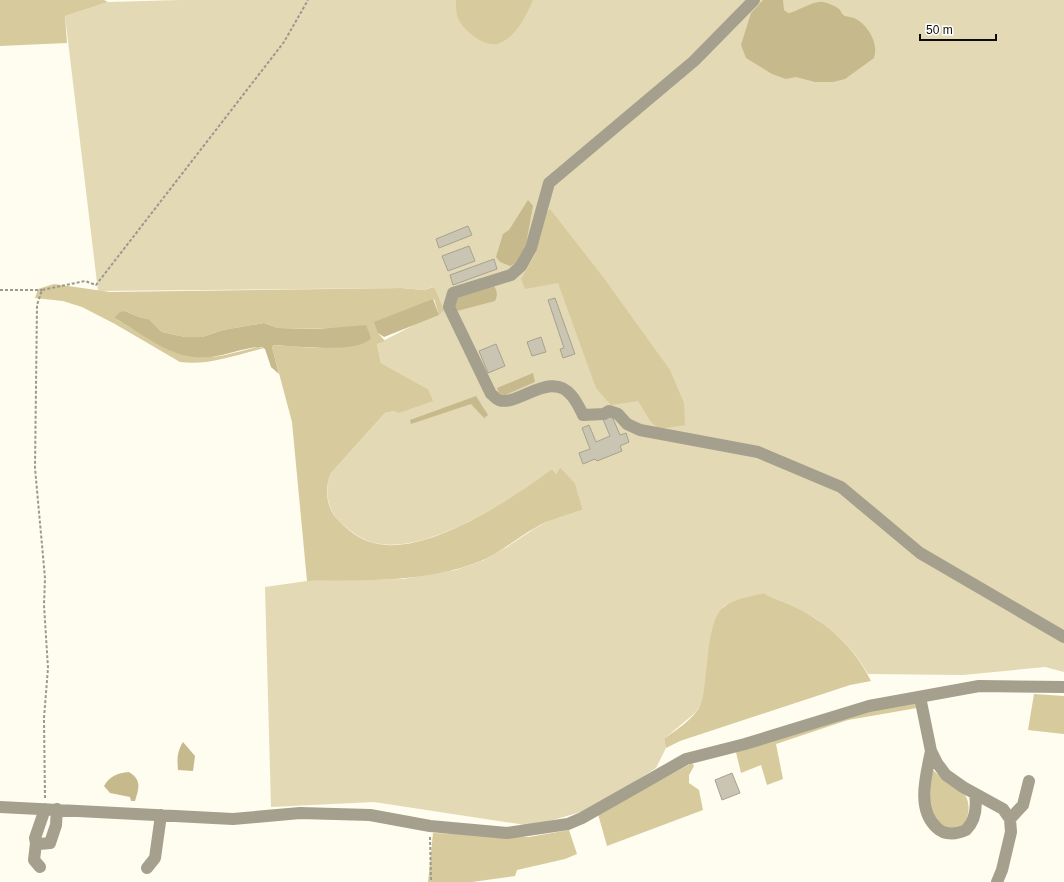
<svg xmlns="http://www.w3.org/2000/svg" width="1064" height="882" font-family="Arial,sans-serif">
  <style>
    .green { fill: #e4d9b5 }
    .forest { fill: #d7ca9d }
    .water { fill: #c6b98c }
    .building { fill: #cac4b2; stroke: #a7a290 }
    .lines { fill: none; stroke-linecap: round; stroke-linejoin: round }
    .path { stroke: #9b988f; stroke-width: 2; stroke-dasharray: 3 2; stroke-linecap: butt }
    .minor { stroke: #a5a08d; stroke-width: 12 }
  </style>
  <rect width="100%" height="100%" fill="#fffcf0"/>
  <!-- green -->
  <path class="green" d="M180 0H1064V672L1045 667 963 675 868 674C851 644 826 622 795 607 788 603 768 597 764 593L743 598 723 607 701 704 695 713 664 739 666 748 656 768 591 809 532 826 374 802 271 807 265 587 307 581 403 579 456 570 482 561 507 547 534 529 554 518 583 510 575 483 560 467 556 474 552 469C510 500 428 555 375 543 361 540 350 531 339 521 327 509 324 488 331 473L385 413 394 411 428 389 381 363 377 344 443 310 433 287 424 290 401 288 98 291 65 16 108 2Z"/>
  <!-- forest -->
  <path class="forest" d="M0 0H104L108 2 65 16 67 43 0 46Z
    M456 0H533C526 16 515 39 497 44 483 47 460 28 457 15 456 11 456 5 456 0Z
    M550 209 603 277 670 370 684 403 685 425 659 429 651 422 638 401 611 405 596 388 558 283 525 289 521 279 535 255 544 216Z
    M54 284 110 292 401 288 424 290 434 287 444 310 439 315 434 299 378 333 385 341 377 344 381 363 428 389 433 401 399 413 394 411 385 413 331 473C324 488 326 509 339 521 349 531 360 540 374 543 426 557 511 499 552 469L556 474 560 467 575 483 583 510C566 515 550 519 535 528 516 538 501 553 481 561 426 583 365 580 307 581L292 422 272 347 274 345 315 348 342 347 334 329 278 328 264 323 223 330 202 337H185L162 332 149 319 139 317 125 311 114 318C144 334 173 360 210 357 226 356 242 350 258 347L265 348C238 354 208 366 180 362L115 324 82 307 63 301 35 298 38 289Z
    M764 593C768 597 788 603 795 607 828 623 855 648 871 681L850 685 680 741 666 748 664 739C676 730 696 718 701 703 709 681 705 620 724 607 736 598 751 596 764 593Z
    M1034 694 1064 696V734L1028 730Z
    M916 699 917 708 848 720 776 744 783 779 767 785 761 765 741 773 735 748Z
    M925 762C931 768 938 775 945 781 950 786 961 789 965 795 972 806 968 822 960 829H937L922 776Z
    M692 763 694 766 689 775V783L699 790 703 810 607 846 598 814Z
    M569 830 577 854 565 859 517 870 515 876 472 882H428L433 833 529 837Z"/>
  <!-- water -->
  <path class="water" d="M763 0H783L784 10 788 13C792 14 809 3 819 2 824 1 835 6 839 9 841 11 842 15 845 16 848 17 851 17 854 18 868 24 879 44 874 58L845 79 833 82H815L796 77 786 79 772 74 746 58 741 45 751 13Z
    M528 200 533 206 526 244 518 262 510 266 500 262 496 257 503 234 509 230Z
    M492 283C496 289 499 293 495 301L457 311 453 302 456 296Z
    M433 299 439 315 384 337 378 333 374 322Z
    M125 311 139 317 149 319 162 332 185 337H202L223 330 264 323 278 328 320 329 366 325 371 338C360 354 294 346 274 345L272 347 279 374 271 367 265 349 262 347C245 347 228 355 211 357 173 362 144 334 114 318L120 312Z
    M533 373 535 382 505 395 499 393 497 388Z
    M476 396 488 415 484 418 471 404 411 424 410 420Z
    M183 742 195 756 193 771 178 770C177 759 177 752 183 742Z
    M129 772C142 780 139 788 135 801H131L130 797 110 793 104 786C110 776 117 773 129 772Z"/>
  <!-- building -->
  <path class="building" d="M468 226 472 235 439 248 436 239Z
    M469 246 475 261 448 271 442 256Z
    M494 259 497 269 453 285 450 275Z
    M555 298 575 354 563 358 560 349 564 348 548 300Z
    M541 337 546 352 532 356 527 342Z
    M496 344 505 366 488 373 479 351Z
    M612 416 620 435 626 433 629 442 620 446 622 451 597 461 595 459 583 464 579 453 590 449 582 428 589 425 596 442 610 436 603 419Z
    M732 773 740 793 722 800 715 780Z"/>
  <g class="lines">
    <!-- path -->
    <path class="path" d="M0 290H42
      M45 798 44 718 48 668 44 605 45 578 35 468 37 305 42 290 85 281 96 285 284 42 308 0
      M430 837 431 882"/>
    <!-- minor -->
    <path class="minor" d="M754 0 694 61 549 183 531 248 521 266 511 275 453 293 449 307 491 394C493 395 496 399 499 400 518 407 551 369 572 396 577 402 580 409 583 415L604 414 609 411 618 414 627 424 640 430 758 452 841 487 920 553 1064 637
      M920 697 931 751 937 763 946 775 963 787 1003 809 1010 819 1011 832 1002 870 997 882
      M931 751C926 776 916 809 937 828 945 836 958 834 966 830 976 820 977 807 975 794
      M0 807 233 819 300 813 370 815 430 826 507 833 568 824 582 818 686 759 745 744 869 706 979 686 1064 687
      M45 809 35 838 36 843 39 844 50 843 56 825 57 809
      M1010 819 1023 805 1029 781
      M36 843 34 860 40 867
      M147 868 155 858 161 815"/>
  </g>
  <!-- scale -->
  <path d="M920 34v6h76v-6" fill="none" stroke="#0e0c07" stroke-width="2"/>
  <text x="926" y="34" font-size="12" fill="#0e0c07" stroke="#ffffff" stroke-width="3" paint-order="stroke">50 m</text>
</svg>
